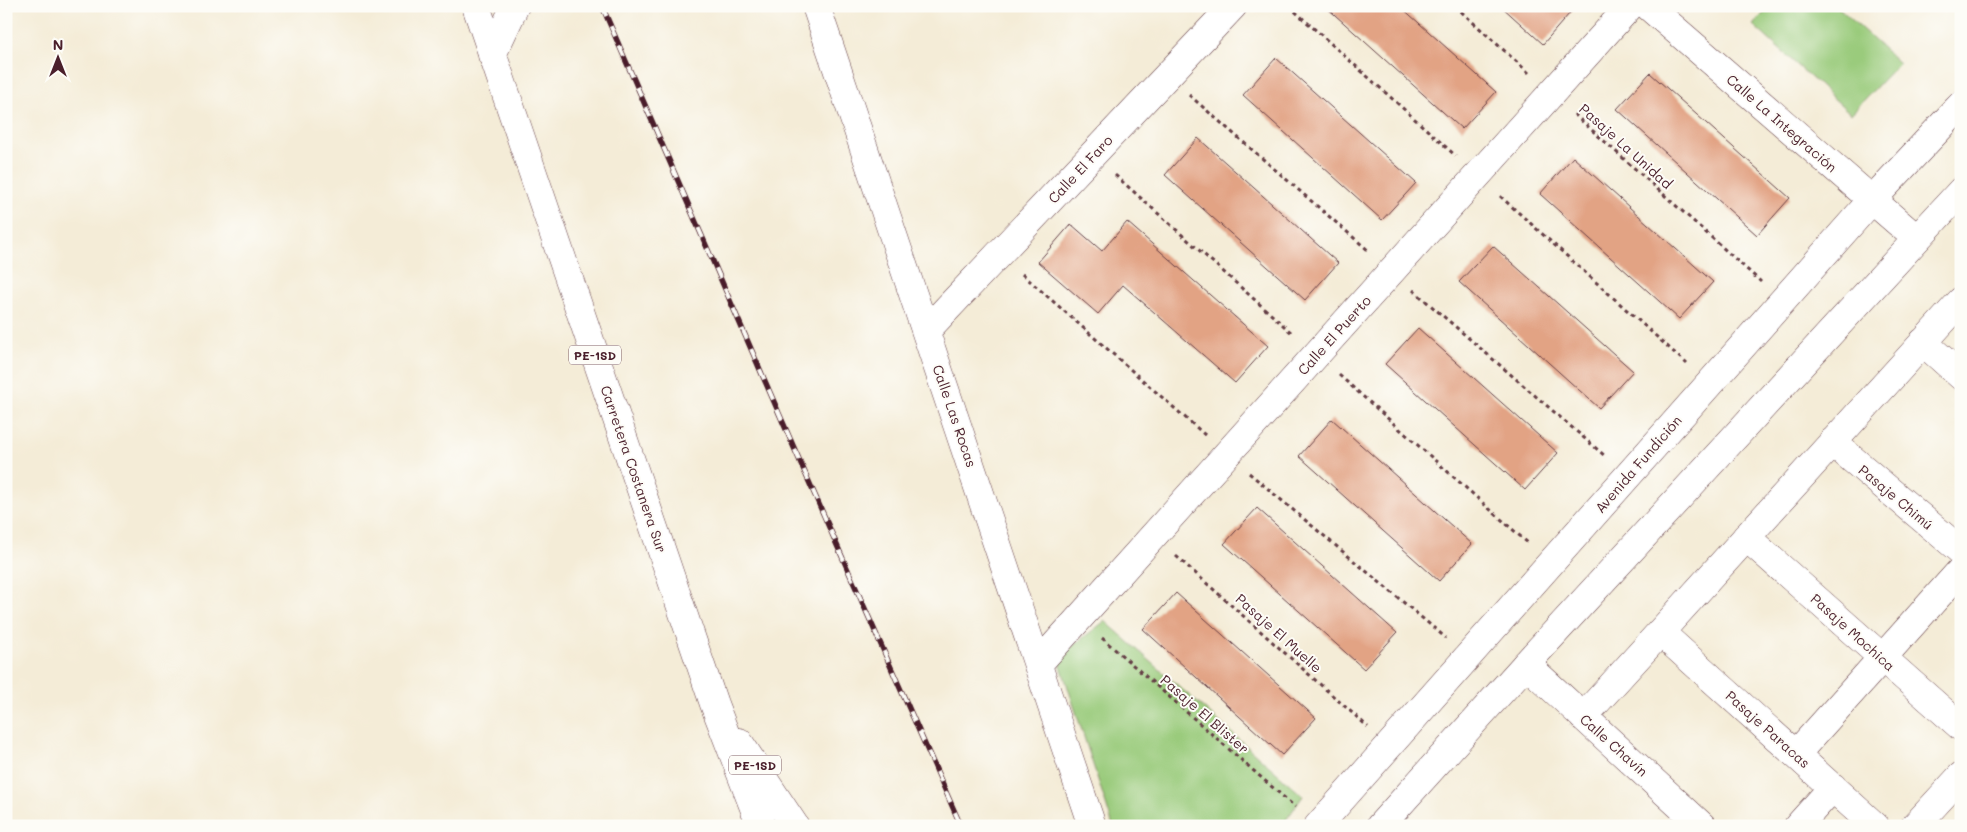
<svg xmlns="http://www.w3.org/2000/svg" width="1967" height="832" viewBox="0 0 1967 832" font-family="Mali,sans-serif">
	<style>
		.green { fill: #9acb7b; stroke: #727553 }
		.building { fill: #e2a384 }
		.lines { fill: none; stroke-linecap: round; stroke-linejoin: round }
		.street-casing { stroke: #643e45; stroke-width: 29 }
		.secondary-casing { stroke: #643e45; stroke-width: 29 }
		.highway-casing { stroke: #643e45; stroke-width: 29 }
		.path { stroke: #643e45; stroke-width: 3; stroke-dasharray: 4 4; stroke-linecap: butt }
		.street { stroke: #fff; stroke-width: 28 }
		.secondary { stroke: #fff; stroke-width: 28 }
		.highway { stroke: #fff; stroke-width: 28 }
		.rail-casing { stroke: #4a1f2b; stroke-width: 5.5 }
		.rail { stroke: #fdfcf7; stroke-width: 4; stroke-dasharray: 11; stroke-linecap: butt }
		.labels { text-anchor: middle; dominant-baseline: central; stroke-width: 4; stroke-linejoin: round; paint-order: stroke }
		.shield { fill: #fdfcf7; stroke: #806168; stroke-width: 1 }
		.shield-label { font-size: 12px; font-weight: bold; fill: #4a1f2b }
		.street-label { font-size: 14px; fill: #4a1f2b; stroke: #fdfcf7 }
	</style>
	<rect width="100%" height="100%" fill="#fdfcf7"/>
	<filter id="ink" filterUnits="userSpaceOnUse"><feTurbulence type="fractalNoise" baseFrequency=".02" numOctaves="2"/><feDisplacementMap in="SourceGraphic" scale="10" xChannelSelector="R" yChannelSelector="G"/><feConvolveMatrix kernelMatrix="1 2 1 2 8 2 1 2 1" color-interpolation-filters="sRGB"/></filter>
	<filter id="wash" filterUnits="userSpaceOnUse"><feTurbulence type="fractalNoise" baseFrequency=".0096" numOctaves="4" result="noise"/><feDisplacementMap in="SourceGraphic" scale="20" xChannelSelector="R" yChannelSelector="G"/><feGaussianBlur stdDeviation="1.12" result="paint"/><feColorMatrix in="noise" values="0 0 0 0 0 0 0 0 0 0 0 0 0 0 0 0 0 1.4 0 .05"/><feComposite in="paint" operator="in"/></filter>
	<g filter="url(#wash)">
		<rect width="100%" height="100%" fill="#f4ecd7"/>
		<path class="green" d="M1770,6H1837L1899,63L1851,114L1753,25Z
			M1105,621L1303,796L1286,820L1277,826H1113L1058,657Z"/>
		<g id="blocks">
			<path class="building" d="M1325,6H1400L1496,92L1462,129Z
				M1501,6H1576L1543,44Z
				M1276,58L1416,183L1382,220L1243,95Z
				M1650,73L1790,198L1757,235L1617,109Z
				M1198,138L1338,263L1305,300L1165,175Z
				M1573,157L1713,282L1679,319L1540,194Z
				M1127,222L1268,346L1235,383L1123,285L1098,314L1038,262L1071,224L1102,251Z
				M1493,246L1633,371L1599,408L1459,282Z
				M1418,328L1558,453L1525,490L1385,364Z
				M1332,419L1472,544L1439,581L1299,456Z
				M1257,508L1397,633L1364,669L1224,544Z
				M1176,593L1316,718L1282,755L1143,629Z"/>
		</g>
	</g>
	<g filter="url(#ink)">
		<use href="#blocks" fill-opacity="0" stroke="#643e45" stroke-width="1"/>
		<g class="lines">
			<defs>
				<path id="street" d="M816,6L1092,826
					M1648,6L1916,238
					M492,55L515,6
					M926,331L1233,6
					M1923,342L1961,376
					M1832,442L1961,551
					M1746,537L1961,727
					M1660,632L1875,826
					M1038,664L1630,6
					M1526,664L1702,826
					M1583,717L1961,301
					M1796,754L1961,570
					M1798,826L1833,787
					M1915,826L1961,776"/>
				<path id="secondary" d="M1318,826L1871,201L1961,105
					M1380,826L1526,664L1961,191"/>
				<path id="highway" d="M476,6L714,704L761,826
					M739,742L795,826"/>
			</defs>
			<use href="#street" class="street-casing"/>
			<use href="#secondary" class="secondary-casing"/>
			<use href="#highway" class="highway-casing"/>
			<path class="path" d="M1289,6L1456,156
				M1455,6L1529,73
				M1189,95L1369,251
				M1574,114L1761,282
				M1115,175L1293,334
				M1500,196L1687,364
				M1022,274L1205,435
				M1413,290L1605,456
				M1339,375L1529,544
				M1249,473L1446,638
				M1176,556L1368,727
				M1102,638L1295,807"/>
			<use href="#street" class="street"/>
			<use href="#secondary" class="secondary"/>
			<use href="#highway" class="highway"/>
			<defs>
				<path id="rail" d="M602,6L795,450L961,826"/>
			</defs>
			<use href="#rail" class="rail-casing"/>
			<use href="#rail" class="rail"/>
		</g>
	</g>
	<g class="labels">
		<g class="shield">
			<rect x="569" y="345.5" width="52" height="19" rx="4"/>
			<rect x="729" y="755.5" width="52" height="19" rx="4"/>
		</g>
		<g class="shield-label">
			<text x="595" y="355">PE-1SD</text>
			<text x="755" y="765">PE-1SD</text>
		</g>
		<g class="street-label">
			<text transform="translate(1782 123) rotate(41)">Calle La Integración</text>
			<text transform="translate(1626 146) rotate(42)">Pasaje La Unidad</text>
			<text transform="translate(1080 169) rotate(-47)">Calle El Faro</text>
			<text transform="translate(1334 335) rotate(-48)">Calle El Puerto</text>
			<text transform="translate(955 416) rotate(71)">Calle Las Rocas</text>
			<text transform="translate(1638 464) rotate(-49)">Avenida Fundición</text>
			<text transform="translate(634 469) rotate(71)">Carretera Costanera Sur</text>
			<text transform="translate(1896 497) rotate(40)">Pasaje Chimú</text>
			<text transform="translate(1853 632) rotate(42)">Pasaje Mochica</text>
			<text transform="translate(1279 633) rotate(42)">Pasaje El Muelle</text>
			<text transform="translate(1205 714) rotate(41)">Pasaje El Blister</text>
			<text transform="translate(1768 729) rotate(42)">Pasaje Paracas</text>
			<text transform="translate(1614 745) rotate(42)">Calle Chavín</text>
		</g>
	</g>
	<rect width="1967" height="832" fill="none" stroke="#fdfcf7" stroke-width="25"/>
	<g transform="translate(58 58)" stroke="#fdfcf7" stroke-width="4" paint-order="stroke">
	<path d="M0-4L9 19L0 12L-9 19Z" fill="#4a1f2b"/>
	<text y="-8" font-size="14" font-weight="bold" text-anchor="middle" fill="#4a1f2b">N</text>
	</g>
</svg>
